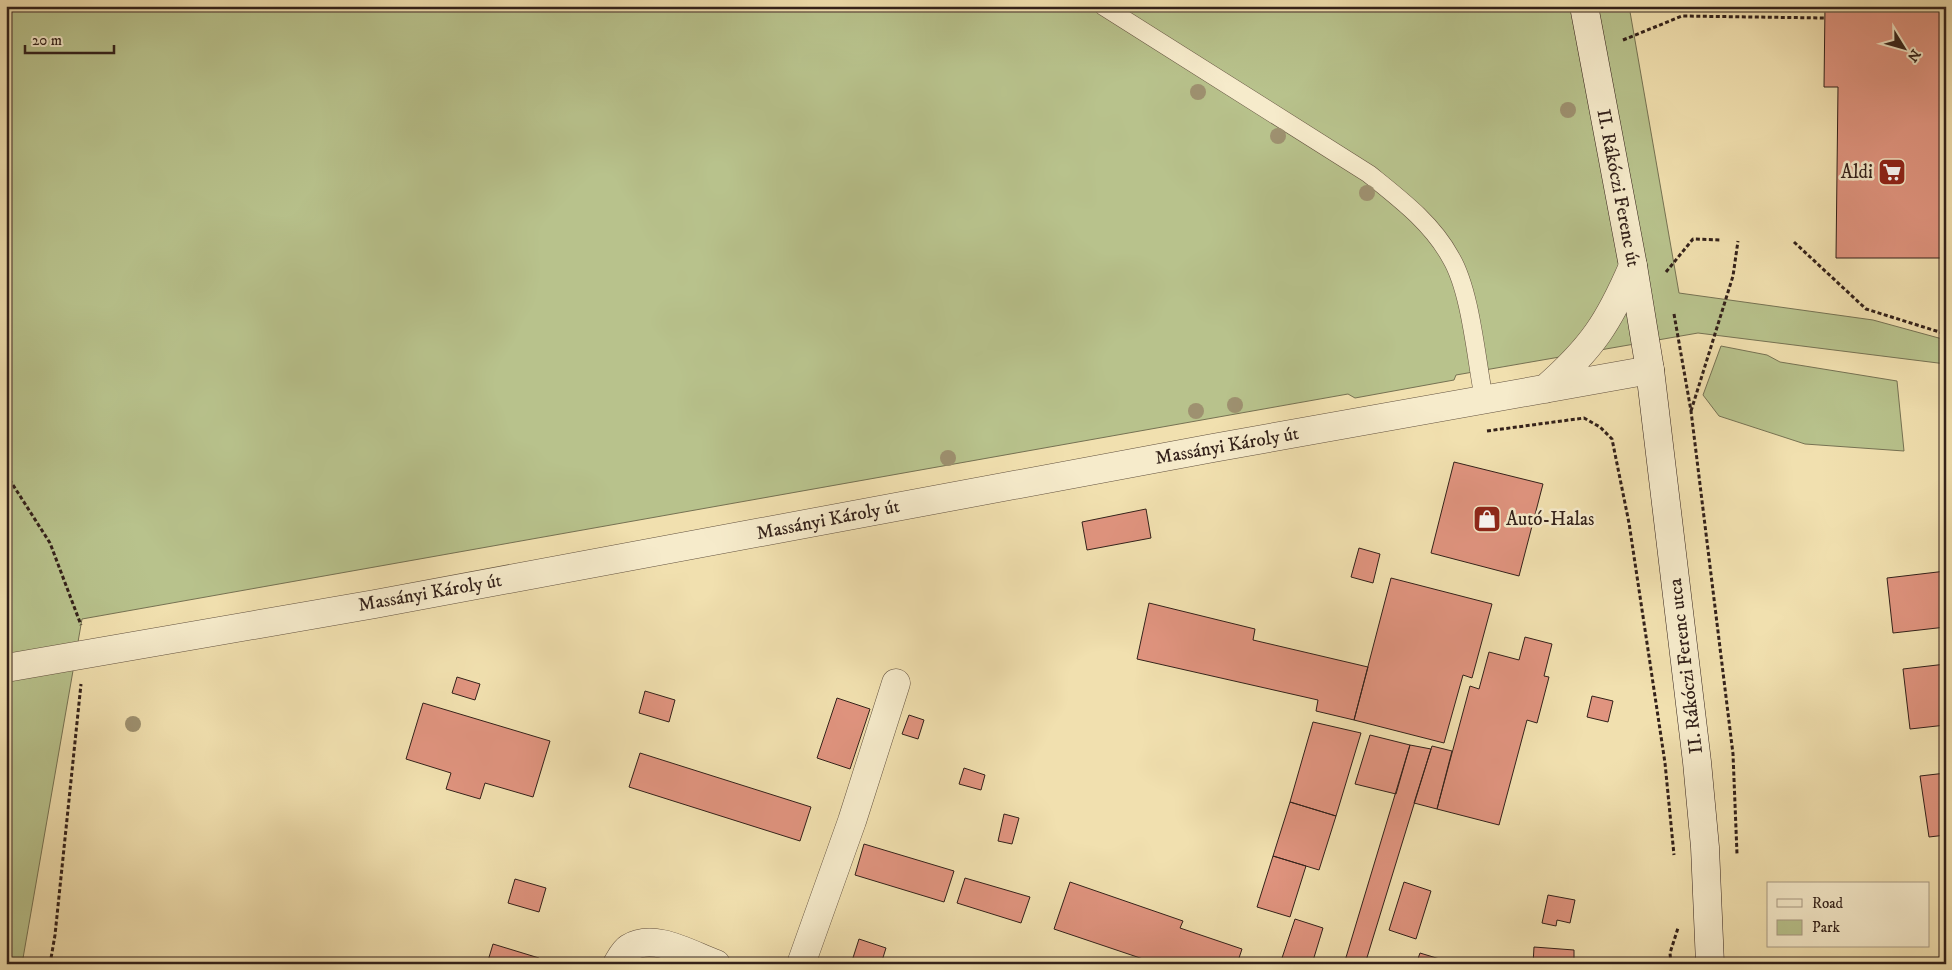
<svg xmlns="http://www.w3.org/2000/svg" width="1952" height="970" viewBox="0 0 1952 970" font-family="'IM FELL DW Pica',serif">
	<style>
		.green { fill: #b8c28c; stroke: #767253 }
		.building { fill: #e0947f; stroke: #33211a }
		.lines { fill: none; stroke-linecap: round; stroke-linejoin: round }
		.service-casing { stroke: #62513f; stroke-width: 19 }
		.minor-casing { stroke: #62513f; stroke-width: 29 }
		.tertiary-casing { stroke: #62513f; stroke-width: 29 }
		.secondary-casing { stroke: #33211a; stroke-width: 29 }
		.path { stroke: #33211a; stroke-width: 3; stroke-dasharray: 4 2.5; stroke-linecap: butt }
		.service { stroke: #f6ebcb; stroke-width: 18 }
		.minor { stroke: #f6ebcb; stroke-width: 28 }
		.tertiary { stroke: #f6ebcb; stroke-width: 28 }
		.secondary { stroke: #f6ebcb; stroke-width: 28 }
		.tree { fill: #9e9170 }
		.labels { text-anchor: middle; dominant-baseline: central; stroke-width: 5; stroke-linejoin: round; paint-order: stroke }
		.poi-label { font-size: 19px; fill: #33211a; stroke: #f6ebcb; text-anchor: end }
		.street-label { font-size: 19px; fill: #33211a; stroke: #f6ebcb }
	</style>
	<rect width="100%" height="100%" fill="#f1e0af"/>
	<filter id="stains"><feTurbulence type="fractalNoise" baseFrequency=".004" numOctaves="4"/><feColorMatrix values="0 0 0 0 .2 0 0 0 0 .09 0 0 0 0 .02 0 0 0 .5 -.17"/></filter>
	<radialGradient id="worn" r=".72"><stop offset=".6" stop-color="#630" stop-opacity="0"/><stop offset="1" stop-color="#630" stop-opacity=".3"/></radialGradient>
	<path class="green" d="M6,6H1629L1679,293L1873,320L1946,340V364L1698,333L1456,375L1454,380L1355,398L1348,394L82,619L22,964H6Z
		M1721,346L1767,355L1780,362L1897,381L1904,451L1805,444L1719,416L1703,395Z"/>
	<path class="building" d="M1825,6H1946V258H1836L1838,87H1824Z
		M1454,462L1543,484L1519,576L1431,553Z
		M1146,509L1151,538L1087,550L1082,522Z
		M1359,548L1380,554L1373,583L1351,577Z
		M1946,571V627L1893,633L1887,578Z
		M1391,578L1492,604L1472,678L1463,675L1444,743L1354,720Z
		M1149,603L1255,629L1253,640L1368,667L1354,720L1316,711L1318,700L1137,659Z
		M1525,637L1552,644L1544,676L1549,677L1537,723L1527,720L1499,825L1437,809L1470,686L1479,689L1489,652L1519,660Z
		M1946,664V725L1910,729L1903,669Z
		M457,677L480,684L475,700L452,693Z
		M645,691L675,700L669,722L639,713Z
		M1592,696L1613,701L1608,722L1587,717Z
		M837,698L870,709L850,769L817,758Z
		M423,703L550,741L533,797L485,783L480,799L446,789L451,773L406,759Z
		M909,715L924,720L918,739L902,734Z
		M1313,722L1361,733L1336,816L1290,802Z
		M1370,735L1410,745L1396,794L1355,784Z
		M1410,745L1431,749L1365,964H1344Z
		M1432,746L1452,751L1437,809L1414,803Z
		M640,753L811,807L800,841L629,787Z
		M964,768L985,775L981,790L959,784Z
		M1946,773V835L1929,837L1920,776Z
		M1290,802L1336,816L1319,870L1273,856Z
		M1004,814L1019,818L1012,844L998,841Z
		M864,844L954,871L944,902L855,875Z
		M1273,856L1306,866L1290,917L1257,907Z
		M965,878L1030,897L1021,923L957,903Z
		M515,879L546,888L539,912L508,903Z
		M1070,882L1183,921L1180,928L1242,949L1237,964H1158L1054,929Z
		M1404,882L1431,891L1416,939L1389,930Z
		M1548,895L1575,900L1570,923L1557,920L1556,926L1542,923Z
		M1295,919L1323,928L1312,964H1280Z
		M859,939L886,948L881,964H851Z
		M493,944L539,958L537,964H487Z
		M1534,947L1574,950V964H1533Z
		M1420,953L1456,964H1416Z"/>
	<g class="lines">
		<defs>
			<path id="service" d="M1103,6L1369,174C1400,199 1432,223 1451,258C1471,292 1476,359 1484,399"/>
			<path id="minor" d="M617,964C620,959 624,951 629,948C654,932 691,955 716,964
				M801,964L852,821L896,683"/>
			<path id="tertiary" d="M1545,389C1592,348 1609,322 1633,266
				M6,668L375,604L1213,448L1650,370"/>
			<path id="secondary" d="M1584,6L1633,266L1650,370L1697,762L1705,847L1710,964"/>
		</defs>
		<use href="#service" class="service-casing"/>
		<use href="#minor" class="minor-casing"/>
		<use href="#tertiary" class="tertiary-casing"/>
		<use href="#secondary" class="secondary-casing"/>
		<path class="path" d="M1623,40L1682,16L1825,18
			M1794,242L1866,309L1946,334
			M1666,272L1693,239L1721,240
			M1674,314L1691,411L1733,754L1737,854
			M1691,411L1733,276L1738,241
			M1487,431L1584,418L1600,427L1612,439L1629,523L1665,763L1674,855
			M6,474L50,543L81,625
			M50,964L55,935L81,684
			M1671,964L1670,953L1678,928"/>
		<use href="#service" class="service"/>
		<use href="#minor" class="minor"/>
		<use href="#tertiary" class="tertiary"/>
		<use href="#secondary" class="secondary"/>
	</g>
	<g class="tree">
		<circle cx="1198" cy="92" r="8"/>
		<circle cx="1568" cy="110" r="8"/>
		<circle cx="1278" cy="136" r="8"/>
		<circle cx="1367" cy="193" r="8"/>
		<circle cx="1235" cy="405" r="8"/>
		<circle cx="1196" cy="411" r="8"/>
		<circle cx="948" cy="458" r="8"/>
		<circle cx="133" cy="724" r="8"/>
	</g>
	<defs>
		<symbol id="supermarket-square" viewBox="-11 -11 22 22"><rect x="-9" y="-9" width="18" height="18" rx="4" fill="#8f2418" stroke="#f6ebcb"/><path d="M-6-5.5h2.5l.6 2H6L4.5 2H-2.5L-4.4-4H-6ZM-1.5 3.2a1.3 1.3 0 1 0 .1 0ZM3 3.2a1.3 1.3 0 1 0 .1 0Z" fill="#fff"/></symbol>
		<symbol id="shop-square" viewBox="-11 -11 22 22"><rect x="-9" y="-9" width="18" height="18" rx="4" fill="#8f2418" stroke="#f6ebcb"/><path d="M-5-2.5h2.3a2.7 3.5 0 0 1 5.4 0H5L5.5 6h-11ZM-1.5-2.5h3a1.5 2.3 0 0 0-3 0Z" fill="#fff"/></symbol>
	</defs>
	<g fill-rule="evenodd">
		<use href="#supermarket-square" x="1876" y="156" width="32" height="32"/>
		<use href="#shop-square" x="1471" y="503" width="32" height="32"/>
	</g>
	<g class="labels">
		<g class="poi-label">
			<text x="1873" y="172">Aldi</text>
			<text x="1506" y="519" text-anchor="start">Autó-Halas</text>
		</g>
		<g class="street-label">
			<text transform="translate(1618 188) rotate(79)">II. Rákóczi Ferenc út</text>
			<text transform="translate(1227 446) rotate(-10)">Massányi Károly út</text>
			<text transform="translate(828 520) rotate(-11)">Massányi Károly út</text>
			<text transform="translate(430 593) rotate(-10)">Massányi Károly út</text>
			<text transform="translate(1686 666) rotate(-97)">II. Rákóczi Ferenc utca</text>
		</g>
	</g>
	<rect width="1952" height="970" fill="none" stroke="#f1e0af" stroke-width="25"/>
	<rect x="8" y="8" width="1937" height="955" fill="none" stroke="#33211a" stroke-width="2.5"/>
	<rect x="12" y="12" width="1927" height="945" fill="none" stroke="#33211a"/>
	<rect x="1767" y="882" width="162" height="65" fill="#f6ebcb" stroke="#a89a84"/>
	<rect x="1777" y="899" width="25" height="8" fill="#f6ebcb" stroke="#a89a84"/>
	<text x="1812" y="908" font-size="15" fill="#33211a">Road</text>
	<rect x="1777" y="920" width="25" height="15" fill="#b8c28c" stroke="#a89a84"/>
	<text x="1812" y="932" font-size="15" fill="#33211a">Park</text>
	<g transform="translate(1904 48) rotate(127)" stroke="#f6ebcb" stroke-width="4" paint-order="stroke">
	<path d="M0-4L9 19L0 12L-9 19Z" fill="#33211a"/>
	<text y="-8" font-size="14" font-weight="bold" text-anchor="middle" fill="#33211a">N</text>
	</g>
	<path d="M25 45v8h89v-8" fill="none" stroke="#33211a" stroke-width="2.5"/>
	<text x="32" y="45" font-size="15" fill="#33211a" stroke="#f6ebcb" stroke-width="4" paint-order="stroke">20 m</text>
	<rect width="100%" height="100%" filter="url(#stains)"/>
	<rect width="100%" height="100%" fill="url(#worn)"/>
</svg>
